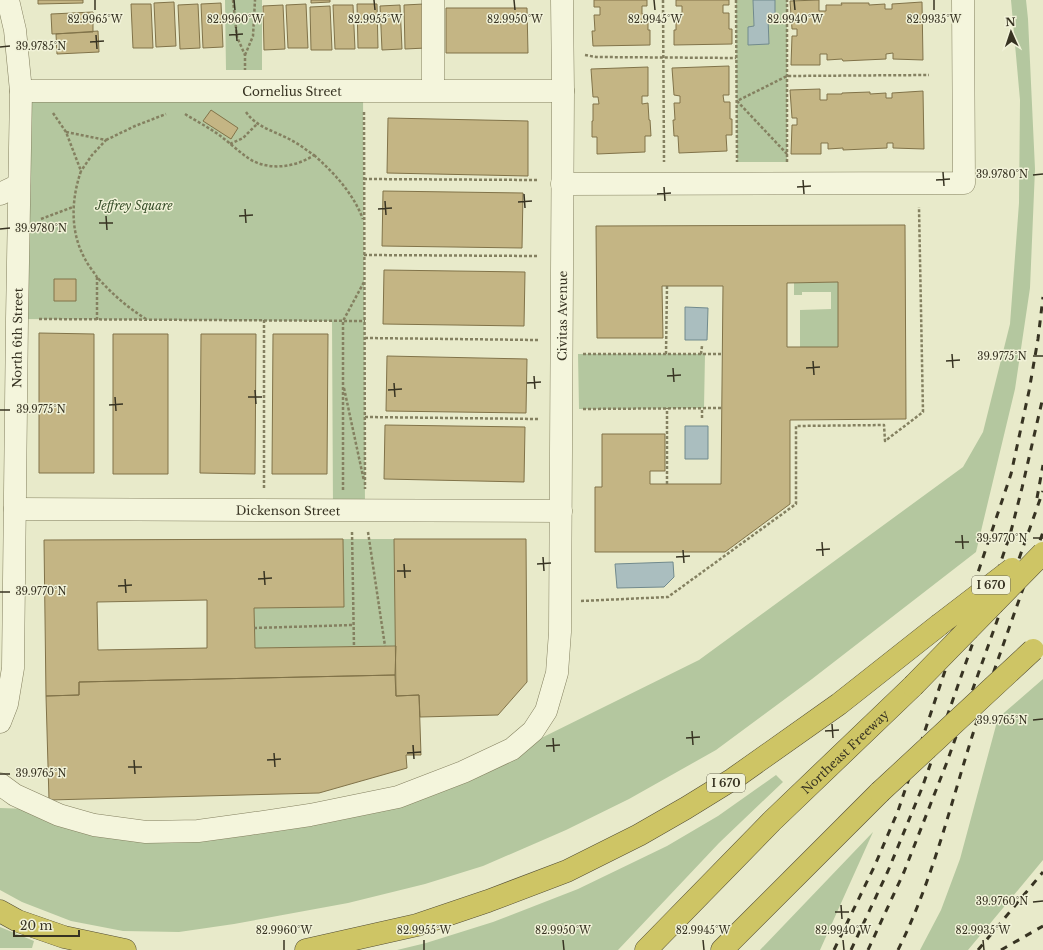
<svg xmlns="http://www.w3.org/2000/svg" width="1043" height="950" viewBox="0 0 1043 950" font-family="'Libre Baskerville',serif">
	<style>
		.green { fill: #b4c79f }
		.water { fill: #aabebf; stroke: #718a8d }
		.building { fill: #c4b584; stroke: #817349; fill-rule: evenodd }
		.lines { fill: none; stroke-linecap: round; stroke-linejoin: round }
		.minor-casing { stroke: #848060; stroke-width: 23 }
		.highway-casing { stroke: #534d34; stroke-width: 23 }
		.path { stroke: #848060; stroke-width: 2.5; stroke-dasharray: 3 2; stroke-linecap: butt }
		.minor { stroke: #f4f5dc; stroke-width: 22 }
		.highway { stroke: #cec565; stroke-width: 22 }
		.rail { stroke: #373322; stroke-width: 3; stroke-dasharray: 7 7; stroke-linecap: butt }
		.highway-bridge-casing { stroke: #534d34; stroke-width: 23; stroke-linecap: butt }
		.highway-bridge { stroke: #cec565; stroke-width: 22 }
		.ticks { fill: none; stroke: #373322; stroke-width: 1.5 }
		.labels { text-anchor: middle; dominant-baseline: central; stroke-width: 3; stroke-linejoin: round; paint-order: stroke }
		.shield { fill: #f1f2d8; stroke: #6f6c59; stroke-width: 1 }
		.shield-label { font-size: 11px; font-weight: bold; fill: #373322 }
		.street-label { font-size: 12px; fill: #373322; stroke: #f1f2d8 }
		.park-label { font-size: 12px; font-style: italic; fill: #3a512b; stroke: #f1f2d8 }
		.ticks-label { font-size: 10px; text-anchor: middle; fill: #373322; stroke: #f1f2d8; stroke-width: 3; stroke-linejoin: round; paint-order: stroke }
	</style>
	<rect width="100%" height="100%" fill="#e8eaca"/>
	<path class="green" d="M225,0H262V70H226Z
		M736,0H753L754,26L748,44L768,17H775V0H787V162H737Z
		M1011,0H1026L1028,19L1035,169L1030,288L1015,389L976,552L812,679L716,750L629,799L566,830L483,866L425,884L348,903L234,924L179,932L123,931L71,921L22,902L0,890V808L30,809L67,823L299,820L519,749L699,660L963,467L983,432L1010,324L1019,203L1020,100Z
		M363,90L365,510H333L332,321L17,319L21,91Z
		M838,282V347H800V310L831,309V292H802V295H794V283Z
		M578,354H705L704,408L579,409Z
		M343,539H394L396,646L255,648L254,608L344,607Z
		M1043,679V860L968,950H920L941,910L960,859L998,718Z
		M776,775L783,782L719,843L618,950H397L426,943L493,922L578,889L667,846L718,816Z
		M873,832L820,950H760Z
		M0,927L34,941L32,948H0Z"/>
	<path class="water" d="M753,0H775V17L768,18L769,44L748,45V27L754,26Z
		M685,307L708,308L707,340H685Z
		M685,426H708V459H685Z
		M673,562L674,577L664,587L617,588L615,564Z"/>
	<path class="building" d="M38,0H83V3L38,4Z
		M311,0H330V2L311,3Z
		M594,0H647V6H642V14H648V30H650V45L593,46L592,31H595L594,15H600V7H594Z
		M676,0H729V5H723V13H729V29H732V44L674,45V30H676V14L682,13V6H676Z
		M819,0V11H826V5H842L841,3H869V5L885,4V9H892V4L922,2L923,60L893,59V53L886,54V59L843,61L842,59L827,60V54H820V65H791L792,36H797V29H792L790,1Z
		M174,2L176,46L156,47L154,3Z
		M221,3L223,47L203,48L201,4Z
		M131,4H151L153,48H133Z
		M198,4L200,48L180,49L178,5Z
		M306,4L308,48H288L286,5Z
		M357,4H377L378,48H358Z
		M424,4L426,48L405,49L404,5Z
		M283,5L285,49L264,50L263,6Z
		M333,5H353L355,49H335Z
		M400,5L402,49L382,50L380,6Z
		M330,6L332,50H311L310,7Z
		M446,8H527L528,53H446Z
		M93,12V32L52,34L51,14Z
		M98,31L99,52L57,54L56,34Z
		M729,66V95H723L724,102H730V119H732V135H726L727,151L679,153L678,136H674L673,120H675L674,103H680V96L674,95L672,68Z
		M648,67V96H642V104L648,103L649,120H650L651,136H645V152L597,154V137H592V121H593V104H599L598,97H593L591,69Z
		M820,89V100H827V94H842V93L870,92V94L886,93V98H892V93L923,91L924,149L893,148V143H887V148L843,150V148L828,149V143H821V154H791L792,125H797V118H792L790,90Z
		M211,110L238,128L231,139L203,121Z
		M388,118L528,121V176L387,173Z
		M383,191L523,193L522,248L382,246Z
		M905,225L906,419L790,420V504L725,552H595V487H602V434H665V471H650V484H721L723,286H662L663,338H597L596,226ZM838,282V347H787V283Z
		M384,270L525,272L524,326L383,324Z
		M54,279H76V301H54Z
		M39,333L94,334V473H39Z
		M113,334H168V474H113Z
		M201,334H256L255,474L200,473Z
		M273,334H328L327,474H272Z
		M387,356L527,359L526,413L386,411Z
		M385,425L525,427L524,482L384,479Z
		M343,539L344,607L254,608L255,648L396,646L395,675L79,682V695L46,696L44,540ZM207,600V648L98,650L97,602Z
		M394,539H526L527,682L498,715L420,717L419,695L396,696Z
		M395,675L396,696L419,695L421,755H406L407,768L319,793L49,800L46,696L79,695V682Z"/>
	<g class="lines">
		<defs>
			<g id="minor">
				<path d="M433,0V90"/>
				<path id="s1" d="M21,91H563"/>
				<path d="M562,184L964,183L963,0"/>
				<path d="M0,194L19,185"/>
				<path id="s2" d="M15,509L561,511"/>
				<path id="s3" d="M0,722L7,704L13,668L17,319L21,91L15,30L8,0"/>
				<path id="s4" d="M0,784L15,795L59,815L94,825L146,832L198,831L249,824L310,815L398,797L463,772L512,749L533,731L546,711L557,673L560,632L563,91L562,0"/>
			</g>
			<g id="highway">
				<path d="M0,911L18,921L64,937L125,950"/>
				<path d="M306,950L417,925L488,901L567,871L639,835L686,808L733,779L839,704L939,625"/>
				<path id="s5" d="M646,950L772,821L913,686"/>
				<path d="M722,950L880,792"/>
			</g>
		</defs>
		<use href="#minor" class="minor-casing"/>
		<use href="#highway" class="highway-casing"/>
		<path class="path" d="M233,0L237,37L245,55V70
			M663,0L664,162
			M736,0L737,162
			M245,55L253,36L255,0
			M585,55L596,57L736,58
			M364,112L365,489
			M53,113L66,132L81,171C71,200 70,232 85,259C88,265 93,271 97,277
			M185,114C196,121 208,127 219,135C229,142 238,151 248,158C267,171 295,168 314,155C306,150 299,144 291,140C275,131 257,128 246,112
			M66,132L106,140L92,155L81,171
			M106,140L135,126L166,114
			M230,144L243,138L257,124
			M787,154L737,101L787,76L929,75
			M314,155C336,175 352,192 363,219
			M787,162V0
			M364,179L538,180
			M41,219L73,207
			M364,255L538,256
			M39,319L365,321
			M97,320V277C112,294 127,307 146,319
			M264,320V488
			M365,338L538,340
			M583,354H722
			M666,354L667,286
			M701,354L702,346
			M344,388L364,481
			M583,409L721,408
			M365,417L538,419
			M702,418V408
			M667,484V408
			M343,490V321L364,282
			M352,532L354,647
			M368,532L385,646
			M581,601L668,597L796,504V426L884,425L885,441L923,412L919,207
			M254,628L353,625"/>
		<use href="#minor" class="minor"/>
		<use href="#highway" class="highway"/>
		<path class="rail" d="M1037,498L1043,465
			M834,950L875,865L898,811L1011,474L1029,391L1038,339L1043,297
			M851,950L888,871L922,788L977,631L1010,535L1022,488L1043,397
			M868,950L904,872L947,762L1043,491
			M898,950C934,878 952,798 977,721C998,658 1021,595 1043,532
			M978,950L1043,872
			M1001,950L1043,926"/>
		<defs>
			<path id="highway-bridge" d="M939,625L1012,569
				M913,686L1043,553
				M880,792L1033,650"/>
		</defs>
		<use href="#highway-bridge" class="highway-bridge-casing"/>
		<use href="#highway-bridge" class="highway-bridge"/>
	</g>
	<path class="ticks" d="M95,0V10M234,0L235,10M374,0L375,10M514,0L515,10M654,0L655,10M794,0L795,10M934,0V10M236,27L237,41M96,35L97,49M229,35L243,34M90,42L104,41M0,47L10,46M943,172L944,186M1033,175L1043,174M803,180L804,194M936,180L950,179M664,187L665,201M797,187L811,186M524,194L525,208M657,194L671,193M385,201L386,215M518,202L532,201M245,209L246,223M378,209L392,208M106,216L107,230M239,216L253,215M99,223H113M0,229L10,228M952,354L953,368M1033,356H1043M813,361L814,375M946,361L960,360M673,368L674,382M806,368L820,367M534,376L535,389M667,376L681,375M394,383L395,397M527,383L541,382M255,390L256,404M388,390L402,389M115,397L116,411M248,397H262M109,405L123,404M0,410H10M962,535L963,549M1033,538H1043M822,542L823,556M955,542H969M683,550L684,563M816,550L830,549M543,557L544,571M676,557L690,556M404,564L405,578M537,564L551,563M264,571L265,585M397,571H411M125,579L126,593M258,579L272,578M118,586L132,585M0,592H10M1033,720L1043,719M832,724L833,738M692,731L693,745M825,731L839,730M553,738L554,752M686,738L700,737M413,745L414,759M546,746L560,745M274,753L275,767M407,753L421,752M134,760L135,774M267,760L281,759M128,767H142M0,774H10M1033,902L1043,901M841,905L842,919M835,912H849M284,940V950M424,940V950M563,940L564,950M703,940L704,950M843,940L844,950M983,940L984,950"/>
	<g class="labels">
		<g class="shield">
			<rect x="972" y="576" width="38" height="18" rx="3"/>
			<rect x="707" y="774" width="38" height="18" rx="3"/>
		</g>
		<g class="shield-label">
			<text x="991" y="585">I 670</text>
			<text x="726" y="783">I 670</text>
		</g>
		<g class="street-label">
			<text stroke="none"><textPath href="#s1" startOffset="271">Cornelius Street</textPath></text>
			<text stroke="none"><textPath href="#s4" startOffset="983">Civitas Avenue</textPath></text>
			<text stroke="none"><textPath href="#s3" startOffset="386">North 6th Street</textPath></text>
			<text stroke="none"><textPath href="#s2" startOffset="273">Dickenson Street</textPath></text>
			<text stroke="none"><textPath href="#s5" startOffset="281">Northeast Freeway</textPath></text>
		</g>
		<g class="park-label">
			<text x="134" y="205">Jeffrey Square</text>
		</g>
	</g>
	<g class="ticks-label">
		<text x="95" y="23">82.9965°W</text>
		<text x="235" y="23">82.9960°W</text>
		<text x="375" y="23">82.9955°W</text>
		<text x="515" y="23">82.9950°W</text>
		<text x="655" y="23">82.9945°W</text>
		<text x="795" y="23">82.9940°W</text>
		<text x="934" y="23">82.9935°W</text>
		<text x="41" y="50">39.9785°N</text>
		<text x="1002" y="178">39.9780°N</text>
		<text x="41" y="232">39.9780°N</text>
		<text x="1002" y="360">39.9775°N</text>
		<text x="41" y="413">39.9775°N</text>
		<text x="1002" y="542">39.9770°N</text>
		<text x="41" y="595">39.9770°N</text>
		<text x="1002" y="724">39.9765°N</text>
		<text x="41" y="777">39.9765°N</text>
		<text x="1002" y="905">39.9760°N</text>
		<text x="284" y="934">82.9960°W</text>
		<text x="424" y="934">82.9955°W</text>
		<text x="563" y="934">82.9950°W</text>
		<text x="703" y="934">82.9945°W</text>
		<text x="843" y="934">82.9940°W</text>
		<text x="983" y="934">82.9935°W</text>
	</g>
	<g transform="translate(1011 32) rotate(357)" stroke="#f1f2d8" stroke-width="3" paint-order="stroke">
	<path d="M0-3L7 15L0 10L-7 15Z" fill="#373322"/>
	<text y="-6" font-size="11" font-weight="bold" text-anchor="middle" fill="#373322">N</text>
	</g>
	<path d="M14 930v6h65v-6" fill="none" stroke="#373322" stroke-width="2"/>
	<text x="20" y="930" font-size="12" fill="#373322" stroke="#f1f2d8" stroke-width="3" paint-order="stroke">20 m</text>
</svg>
